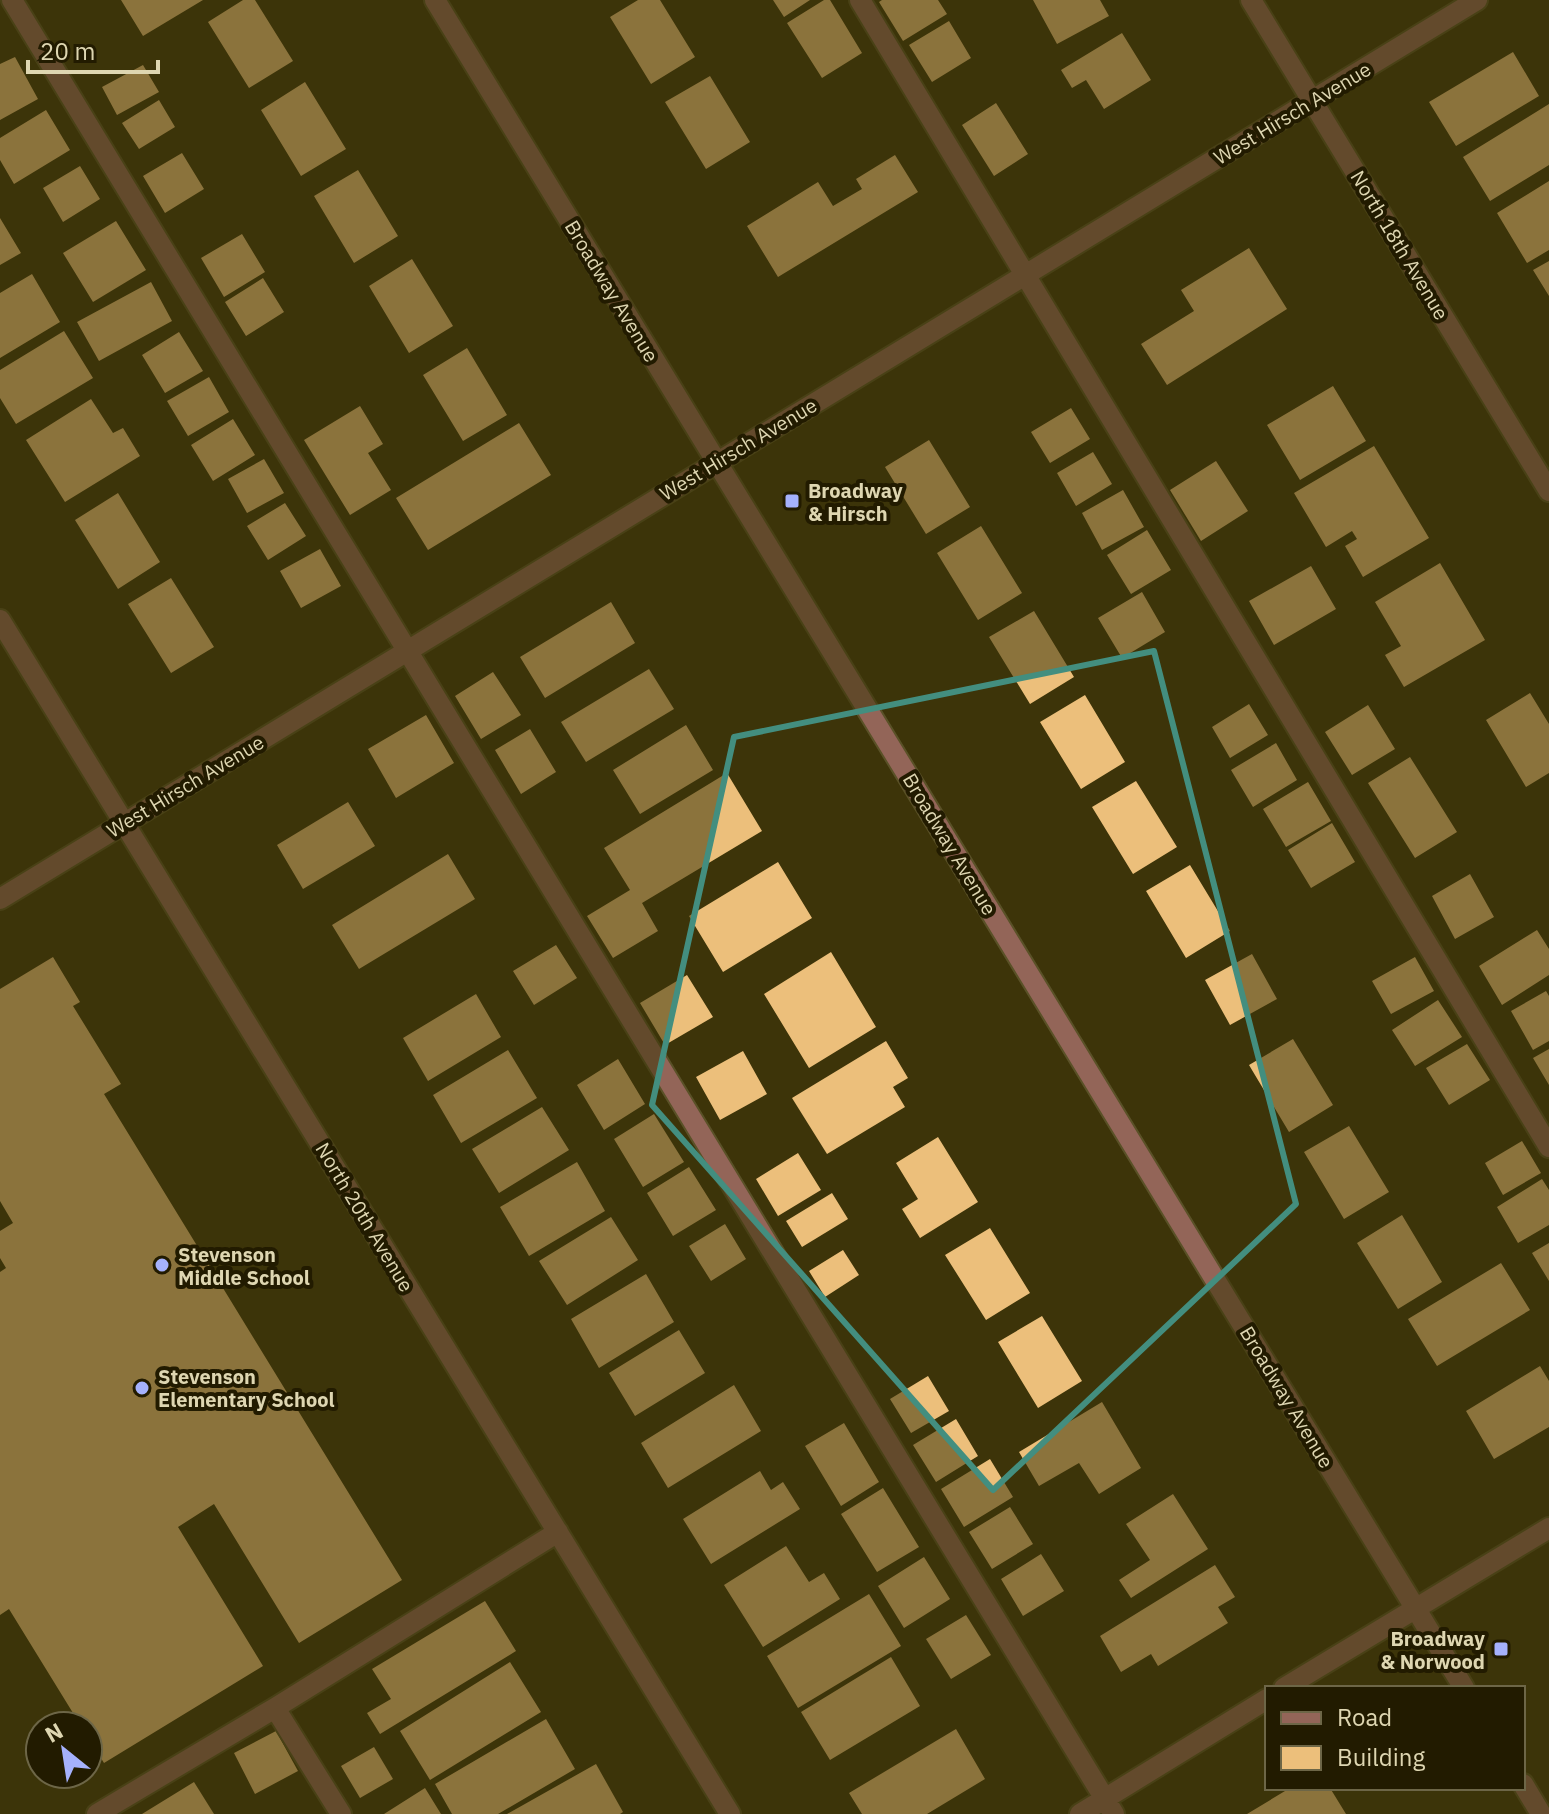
<svg xmlns="http://www.w3.org/2000/svg" width="1549" height="1814" viewBox="0 0 1549 1814" font-family="'IBM Plex Sans',sans-serif">
	<style>
		.building { fill: #ecbf7b }
		.lines { fill: none; stroke-linecap: round; stroke-linejoin: round }
		.minor-casing { stroke: #5a5127; stroke-width: 24 }
		.minor { stroke: #936558; stroke-width: 20 }
		.marked { fill: none; stroke: #438e7f; stroke-width: 6; stroke-linejoin: round }
		.poi-dot { fill: #a5b1fc; stroke: #221b00; stroke-width: 3 }
		.labels { text-anchor: middle; dominant-baseline: central; stroke-width: 8; stroke-linejoin: round; paint-order: stroke }
		.street-label { font-size: 20px; fill: #ded6b1; stroke: #221b00 }
		.poi-label { font-size: 20px; font-weight: bold; fill: #ded6b1; stroke: #221b00; text-anchor: start }
	</style>
	<rect width="100%" height="100%" fill="#3d3409"/>
	<path class="building" d="M121,0H203L143,36Z
		M243,0H255L293,61L249,88L208,22Z
		M638,0H660L695,57L651,84L610,17Z
		M773,0H810L784,17Z
		M824,0H830L862,53L822,78L787,23Z
		M882,0H938L947,14L903,41L879,2Z
		M1033,0H1100L1109,16L1057,44Z
		M949,21L971,58L932,82L909,45Z
		M1122,33L1151,80L1104,109L1086,80L1072,88L1061,70Z
		M1513,52L1539,96L1456,146L1429,102Z
		M15,57L38,99L0,120V64Z
		M143,65L159,92L117,115L102,87Z
		M710,76L750,142L706,169L665,102Z
		M305,82L346,149L301,176L261,110Z
		M159,100L175,127L139,149L122,123Z
		M996,103L1028,154L994,176L962,125Z
		M1549,104V165L1490,201L1463,157Z
		M46,110L70,150L14,184L0,160V138Z
		M182,153L204,189L165,213L143,176Z
		M895,155L918,192L778,277L747,226L818,182L833,206L862,189L856,179Z
		M80,166L100,199L63,222L43,188Z
		M358,170L398,236L354,263L314,196Z
		M1549,181V250L1527,263L1497,213Z
		M0,218L21,253L0,265Z
		M116,221L146,270L93,302L63,253Z
		M242,234L265,272L224,297L201,258Z
		M1249,248L1287,309L1167,385L1141,344L1194,311L1181,290Z
		M412,259L453,326L409,353L369,286Z
		M1549,261V296L1533,270Z
		M32,274L60,322L0,358V293Z
		M263,278L284,312L246,336L225,302Z
		M151,282L172,321L99,361L77,322Z
		M64,331L93,378L16,424L0,398V370Z
		M179,332L203,371L165,393L142,355Z
		M467,348L507,415L463,441L423,375Z
		M209,377L229,412L188,436L167,401Z
		M1333,386L1366,441L1300,480L1267,425Z
		M91,399L113,433L123,428L140,456L65,502L26,440Z
		M360,406L383,444L368,453L391,490L350,515L304,440Z
		M1071,408L1090,439L1050,463L1031,432Z
		M233,419L255,455L213,481L191,445Z
		M519,423L551,475L428,550L396,498Z
		M929,440L970,507L926,534L885,467Z
		M1374,446L1429,538L1363,577L1345,546L1357,539L1352,531L1326,547L1294,493Z
		M1093,452L1112,484L1076,506L1057,473Z
		M264,459L284,493L247,513L228,479Z
		M1216,461L1248,511L1201,541L1170,490Z
		M1123,490L1144,527L1102,550L1082,513Z
		M118,493L160,562L118,589L75,520Z
		M285,503L306,536L268,560L247,526Z
		M981,526L1022,593L978,620L937,553Z
		M1147,530L1171,570L1131,594L1107,555Z
		M320,549L341,586L301,608L280,571Z
		M1440,563L1485,640L1404,687L1385,655L1401,646L1375,602Z
		M1311,566L1336,609L1274,645L1249,601Z
		M171,578L214,647L171,673L128,604Z
		M1142,592L1165,632L1122,658L1098,618Z
		M611,602L635,643L545,698L520,657Z
		M1034,611L1074,677L1030,704L989,637Z
		M649,669L674,709L586,762L561,722Z
		M493,672L521,715L481,739L455,696Z
		M1530,693L1549,724V773L1526,787L1486,720Z
		M1085,695L1125,762L1081,789L1040,722Z
		M1249,704L1268,735L1230,758L1212,727Z
		M1368,705L1395,749L1352,775L1325,732Z
		M426,715L454,763L396,798L368,749Z
		M686,725L713,770L640,814L613,770Z
		M530,729L556,772L521,794L495,750Z
		M1276,743L1297,780L1253,807L1231,770Z
		M1410,757L1457,832L1415,858L1368,783Z
		M727,773L762,831L642,903L658,931L613,958L587,916L630,890L604,848Z
		M1136,781L1177,847L1133,874L1092,807Z
		M1308,782L1331,821L1286,847L1263,809Z
		M348,802L375,846L303,889L277,845Z
		M1332,823L1355,862L1311,888L1288,850Z
		M448,854L475,899L359,969L332,925Z
		M778,862L812,918L723,972L689,916Z
		M1190,865L1230,931L1186,958L1146,891Z
		M1470,874L1494,917L1455,939L1432,896Z
		M1537,930L1549,949V975L1502,1005L1479,966Z
		M556,945L577,978L534,1005L513,971Z
		M831,952L876,1027L809,1068L764,994Z
		M1252,954L1277,999L1230,1025L1205,980Z
		M53,957L80,1002L73,1006L121,1084L104,1094L402,1580L299,1643L214,1504L178,1527L263,1666L104,1763L88,1737V1726H81L9,1609L0,1615V1272L6,1268L0,1258V1231L13,1223L0,1201V989Z
		M1415,957L1434,991L1391,1014L1372,981Z
		M687,975L713,1017L665,1045L640,1003Z
		M1546,991L1549,996V1041L1533,1050L1511,1011Z
		M476,994L501,1037L428,1081L403,1038Z
		M1438,1000L1462,1037L1415,1066L1392,1030Z
		M1293,1039L1333,1105L1289,1132L1249,1065Z
		M886,1041L908,1078L893,1087L905,1107L827,1154L792,1098Z
		M1467,1044L1490,1080L1449,1105L1426,1068Z
		M1549,1049V1085L1533,1058Z
		M508,1050L537,1098L461,1143L433,1095Z
		M743,1051L767,1094L720,1120L696,1077Z
		M618,1059L645,1104L604,1130L577,1085Z
		M542,1107L569,1150L499,1193L472,1149Z
		M654,1114L684,1162L643,1187L614,1139Z
		M1349,1126L1389,1192L1344,1219L1304,1152Z
		M938,1137L978,1202L920,1238L902,1209L918,1199L896,1163Z
		M1522,1141L1541,1173L1503,1195L1485,1163Z
		M798,1153L821,1190L778,1216L756,1179Z
		M577,1162L605,1211L529,1256L500,1207Z
		M689,1167L716,1210L673,1236L647,1193Z
		M1542,1179L1549,1190V1225L1518,1243L1497,1207Z
		M832,1193L848,1219L802,1247L786,1221Z
		M1402,1215L1442,1282L1398,1309L1357,1243Z
		M611,1217L638,1260L567,1305L539,1261Z
		M725,1224L746,1259L711,1281L689,1246Z
		M990,1228L1030,1293L986,1320L945,1255Z
		M1549,1243V1281L1532,1253Z
		M843,1250L859,1275L825,1297L809,1271Z
		M1501,1263L1530,1310L1437,1366L1408,1319Z
		M646,1274L674,1322L599,1368L571,1319Z
		M1042,1316L1082,1381L1038,1408L998,1342Z
		M679,1330L705,1373L635,1416L609,1373Z
		M1540,1366L1549,1381V1427L1494,1459L1466,1411Z
		M928,1376L949,1411L911,1433L890,1399Z
		M734,1385L761,1431L668,1488L641,1443Z
		M1102,1402L1141,1468L1099,1494L1079,1463L1039,1486L1019,1452Z
		M956,1419L978,1456L936,1482L913,1445Z
		M844,1423L879,1482L841,1506L805,1446Z
		M990,1459L1013,1497L964,1527L941,1489Z
		M760,1471L771,1490L783,1482L800,1509L711,1564L683,1519Z
		M883,1488L919,1547L877,1572L841,1514Z
		M1173,1494L1208,1549L1131,1598L1119,1580L1150,1560L1126,1524Z
		M1010,1507L1033,1544L992,1569L969,1532Z
		M786,1546L809,1582L824,1573L840,1599L763,1647L724,1585Z
		M1041,1554L1064,1591L1023,1616L1001,1579Z
		M924,1557L950,1599L904,1628L878,1586Z
		M1215,1565L1235,1597L1218,1607L1228,1623L1158,1666L1151,1654L1121,1672L1100,1636Z
		M869,1594L901,1646L798,1708L767,1656Z
		M485,1601L516,1651L380,1734L367,1713L391,1699L372,1669Z
		M966,1615L991,1655L951,1679L926,1639Z
		M891,1657L920,1706L830,1760L801,1712Z
		M510,1662L541,1712L430,1780L400,1731Z
		M546,1719L575,1769L498,1814H452L435,1784Z
		M956,1729L985,1779L927,1814H862L849,1793Z
		M276,1731L298,1771L255,1794L234,1753Z
		M374,1747L393,1779L360,1798L341,1766Z
		M596,1764L623,1812L620,1814H507Z
		M194,1782L214,1814H142Z
		M425,1788L441,1814H384Z
		M1290,1788H1330L1346,1814H1247Z"/>
	<g class="lines">
		<defs>
			<path id="minor" d="M12,0L1114,1814
				M435,0L1464,1688
				M860,0L1549,1147
				M1251,0L1549,491
				M0,620L730,1814
				M0,899L1477,0
				M1284,1688L1549,1528
				M275,1708L341,1814
				M1523,1784L1541,1814
				M97,1814L275,1708L558,1532
				M1080,1814L1267,1699"/>
		</defs>
		<use href="#minor" class="minor-casing"/>
		<use href="#minor" class="minor"/>
	</g>
	<path d="M0 0H1549V1814H0ZM1154,651L1296,1204L993,1490L652,1105L734,737Z" fill="#3d3409" fill-opacity=".55" fill-rule="evenodd"/>
	<path class="marked" d="M1154,651L1296,1204L993,1490L652,1105L734,737Z"/>
	<g class="poi-dot">
		<rect x="784" y="493" width="16" height="16" rx="4"/>
		<circle cx="162" cy="1265" r="8"/>
		<circle cx="142" cy="1388" r="8"/>
		<rect x="1493" y="1641" width="16" height="16" rx="4"/>
	</g>
	<g class="labels">
		<g class="street-label">
			<text transform="translate(1292 113) rotate(-31)">West Hirsch Avenue</text>
			<text transform="translate(1400 245) rotate(59)">North 18th Avenue</text>
			<text transform="translate(612 291) rotate(59)">Broadway Avenue</text>
			<text transform="translate(738 449) rotate(-31)">West Hirsch Avenue</text>
			<text transform="translate(185 786) rotate(-31)">West Hirsch Avenue</text>
			<text transform="translate(950 844) rotate(59)">Broadway Avenue</text>
			<text transform="translate(365 1217) rotate(59)">North 20th Avenue</text>
			<text transform="translate(1287 1397) rotate(59)">Broadway Avenue</text>
		</g>
		<g class="poi-label">
			<text x="808" y="490">Broadway<tspan x="808" dy="23">&amp; Hirsch</tspan></text>
			<text x="178" y="1254">Stevenson<tspan x="178" dy="23">Middle School</tspan></text>
			<text x="158" y="1376">Stevenson<tspan x="158" dy="23">Elementary School</tspan></text>
			<text x="1485" y="1638" text-anchor="end">Broadway<tspan x="1485" dy="23">&amp; Norwood</tspan></text>
		</g>
	</g>
	<rect x="1265" y="1686" width="260" height="104" fill="#221b00" stroke="#6d6647" stroke-width="2"/>
	<rect x="1281" y="1712" width="40" height="12" fill="#936558" stroke="#6d6647" stroke-width="2"/>
	<text x="1337" y="1726" font-size="24" fill="#ded6b1">Road</text>
	<rect x="1281" y="1746" width="40" height="24" fill="#ecbf7b" stroke="#6d6647" stroke-width="2"/>
	<text x="1337" y="1766" font-size="24" fill="#ded6b1">Building</text>
	<g transform="translate(64 1750) rotate(330)"><circle r="38" fill="#221b00" stroke="#6d6647" stroke-width="2"/>
	<path d="M0-6L14 30L0 20L-14 30Z" fill="#a5b1fc"/>
	<text y="-12" font-size="22" font-weight="bold" text-anchor="middle" fill="#ded6b1">N</text>
	</g>
	<path d="M28 60v12h130v-12" fill="none" stroke="#ded6b1" stroke-width="4"/>
	<text x="40" y="60" font-size="24" fill="#ded6b1" stroke="#221b00" stroke-width="6" paint-order="stroke">20 m</text>
</svg>
